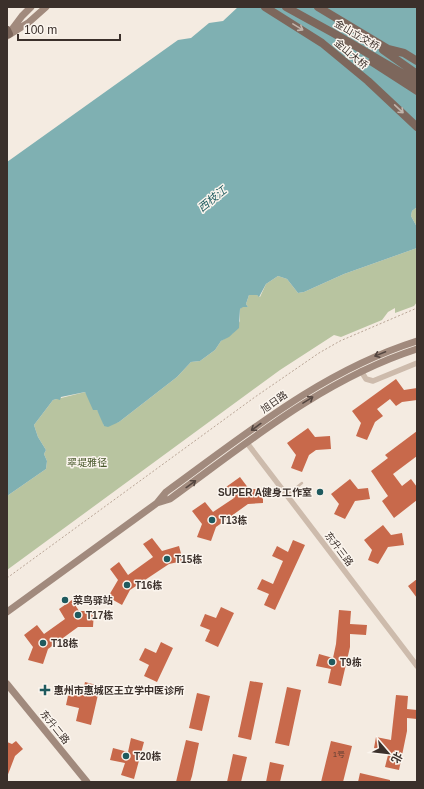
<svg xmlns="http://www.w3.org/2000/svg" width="424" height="789" viewBox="0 0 424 789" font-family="Helvetica,'Noto Sans SC',sans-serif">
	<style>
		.green { fill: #b8c4a0 }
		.water { fill: #7fb0b2 }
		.building { fill: #c8694b }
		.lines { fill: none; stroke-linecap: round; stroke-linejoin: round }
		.path { stroke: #b9a596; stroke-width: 1; stroke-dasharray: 2 2; stroke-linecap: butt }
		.lane { stroke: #cdbbac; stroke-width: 2.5 }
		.street { stroke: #cdbbac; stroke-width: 5.5 }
		.secondary { stroke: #a18a7d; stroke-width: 7 }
		.primary { stroke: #7d675c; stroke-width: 8 }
		.oneway { stroke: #c2b5ac }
		.oneway2 { stroke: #544640 }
		.poi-dot { fill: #1f5a5e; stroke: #fbf5ee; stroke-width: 1.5 }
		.labels { text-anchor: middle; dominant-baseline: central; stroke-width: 3; stroke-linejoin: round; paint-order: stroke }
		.number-label { font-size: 8px; fill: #5e3e33 }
		.street-label { font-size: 10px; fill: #3b302b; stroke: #fbf5ee }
		.park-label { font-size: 10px; fill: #4a5a2e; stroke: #fbf5ee }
		.poi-label { font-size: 10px; font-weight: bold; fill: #3b302b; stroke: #fbf5ee; text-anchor: start }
		.water-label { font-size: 11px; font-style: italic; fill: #1f5a5e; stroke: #fbf5ee }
	</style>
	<rect width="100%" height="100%" fill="#f4ebe1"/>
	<path class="green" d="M417,207V227L411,216L412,211Z
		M417,248V302L414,306L395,313V308L388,312L382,320L341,337L334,335L280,370L7,570V496L46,469L47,461L44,454L46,450L38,437L34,425L53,400L85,392L101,416L104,426L119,422L177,377L191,362L200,361L215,350L221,341L233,333L240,321V309L242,307H248L246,304L249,295H257L260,297L266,284L278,276L287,279L298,293L304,292L344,274Z"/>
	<path class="water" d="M238,7H417V207L412,211L411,216L417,227V248L344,274L304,292L298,293L287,279L278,276L266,284L259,297L257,295H249L246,304L248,307H243L240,309L239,328L229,337L221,341L215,350L200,361L191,362L177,377L119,422L108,427L104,426L97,410H93L85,392L61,397L60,400L57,399L53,400L34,425L38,437L46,450L44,454L47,461L46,469L7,496V162L178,40L191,38L209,23L223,21Z"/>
	<path class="building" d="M396,379L404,390L417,388V400L402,402L396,406L390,399L377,409L383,416L375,422L367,440L356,436L361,423L352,411Z
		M308,428L315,437L330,436L331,449L316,450L309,455L302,472L291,468L296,455L287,443Z
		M417,431V456L393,474L402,486L411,479L417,487V500L394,518L382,501L388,496L371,471L388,458L385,455Z
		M240,477L249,489H263V503L248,504L216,527L211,541L197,537L202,524L192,511L205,502L213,512L234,498L226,487Z
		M350,479L358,489L368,488L370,499L355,501L345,519L334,514L339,504L331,494Z
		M383,525L391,535L402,533L404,545L388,547L378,564L368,560L372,550L364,540Z
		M152,538L162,551L179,546L183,561L169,564L130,590L122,605L108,597L118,580L110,569L119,562L128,575L153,557L143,544Z
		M293,540L305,545L275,610L264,605L269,594L257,589L262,579L273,584L283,561L272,556L277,546L288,552Z
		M417,579V598L408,586Z
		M72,600L79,611H94L93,627H78L48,649L43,664L28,660L33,647L24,635L37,625L44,634L65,619L59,609Z
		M221,607L234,613L218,647L205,641L210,630L200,626L205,614L216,618Z
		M339,610L351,611L350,624L367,625L366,635L350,634V647L341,686L328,683L331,669L316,666L319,654L333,658L336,644Z
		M161,642L173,648L157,682L144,676L149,665L139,660L145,648L156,653Z
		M250,681L263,683L251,740L238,737Z
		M85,682L100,686L91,725L76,721L79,708L66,705L69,691L82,694Z
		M287,687L301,690L289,746L275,743Z
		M197,693L210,696L202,731L189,728Z
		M396,695L408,696L407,709L417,710V719L407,718V731L399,770L385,767L389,751L374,748L376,737L391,740Z
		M131,738L144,742L134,779L121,775L125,763L110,760L113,748L128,752Z
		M186,740L199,743L192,776L190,782H176Z
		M16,741L23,749L15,756L7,777V742L12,744Z
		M331,741L352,746L343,782H321Z
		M233,754L247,757L241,782H227Z
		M270,762L284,765L280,782H266Z
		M360,773L390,780V782H358Z"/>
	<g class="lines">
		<path class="path" d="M7,578L255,397L319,353L340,341L417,308"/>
		<path class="lane" d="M287,495L302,483"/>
		<path class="street" d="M361,371L366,379L373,381L417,363
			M247,443L417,666"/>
		<path class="secondary" d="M10,32L22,16L31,7
			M7,36L28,23L46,7
			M157,503L170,499C248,442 324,379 417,349
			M7,612L157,503L166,492C246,434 322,371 417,341
			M7,684L87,782"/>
		<path class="primary" d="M265,7L322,43L368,81L417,127
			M286,7L335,34L417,82
			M318,7L388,49L404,53L417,61
			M7,30L9,34
			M383,50L417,74
			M372,62L417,91"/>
	</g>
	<defs><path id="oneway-shaft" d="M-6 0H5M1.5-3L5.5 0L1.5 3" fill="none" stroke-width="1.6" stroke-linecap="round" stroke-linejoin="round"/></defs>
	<g class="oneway">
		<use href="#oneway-shaft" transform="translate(298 27) rotate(31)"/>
		<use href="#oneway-shaft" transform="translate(399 109) rotate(43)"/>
	</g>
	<g class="oneway2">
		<use href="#oneway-shaft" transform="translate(380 354) rotate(158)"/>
		<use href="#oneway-shaft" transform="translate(308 400) rotate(-32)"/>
		<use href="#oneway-shaft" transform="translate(256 427) rotate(144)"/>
		<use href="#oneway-shaft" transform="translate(191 484) rotate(-36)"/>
	</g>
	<g class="poi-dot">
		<circle cx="320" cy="492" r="4"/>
		<circle cx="212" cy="520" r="4"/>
		<circle cx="167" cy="559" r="4"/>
		<circle cx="127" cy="585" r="4"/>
		<circle cx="65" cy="600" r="4"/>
		<circle cx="78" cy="615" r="4"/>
		<circle cx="43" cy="643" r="4"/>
		<circle cx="332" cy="662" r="4"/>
		<path d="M43 684h4v4h4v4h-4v4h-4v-4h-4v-4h4z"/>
		<circle cx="126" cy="756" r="4"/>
	</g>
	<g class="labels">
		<g class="number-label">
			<text x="339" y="754">1号</text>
		</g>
		<g class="street-label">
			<text transform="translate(357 35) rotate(30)">金山立交桥</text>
			<text transform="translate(351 54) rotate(40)">金山大桥</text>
			<text transform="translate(274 402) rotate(-35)">旭日路</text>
			<text transform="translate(339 549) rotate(53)">东升三路</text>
			<text transform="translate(55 727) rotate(51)">东升二路</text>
		</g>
		<g class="park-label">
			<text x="87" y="462">翠堤雅径</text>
		</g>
		<g class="poi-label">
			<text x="312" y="492" text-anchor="end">SUPER A健身工作室</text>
			<text x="220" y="520">T13栋</text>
			<text x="175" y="559">T15栋</text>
			<text x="135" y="585">T16栋</text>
			<text x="73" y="600">菜鸟驿站</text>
			<text x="86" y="615">T17栋</text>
			<text x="51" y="643">T18栋</text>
			<text x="340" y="662">T9栋</text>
			<text x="54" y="690">惠州市惠城区王立学中医诊所</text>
			<text x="134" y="756">T20栋</text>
		</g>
		<g class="water-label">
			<text transform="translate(212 199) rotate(-39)">西枝江</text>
		</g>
	</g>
	<rect width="424" height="789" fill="none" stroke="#3b302b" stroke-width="16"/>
	<g transform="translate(388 753) rotate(118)" stroke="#fbf5ee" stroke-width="3" paint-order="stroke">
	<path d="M0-3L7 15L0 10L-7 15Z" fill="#3b302b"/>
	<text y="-6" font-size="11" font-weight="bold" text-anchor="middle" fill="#3b302b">北</text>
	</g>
	<path d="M18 34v6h102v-6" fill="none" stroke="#3b302b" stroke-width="2"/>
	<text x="24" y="34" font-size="12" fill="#3b302b" stroke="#fbf5ee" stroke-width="3" paint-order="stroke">100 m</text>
</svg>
